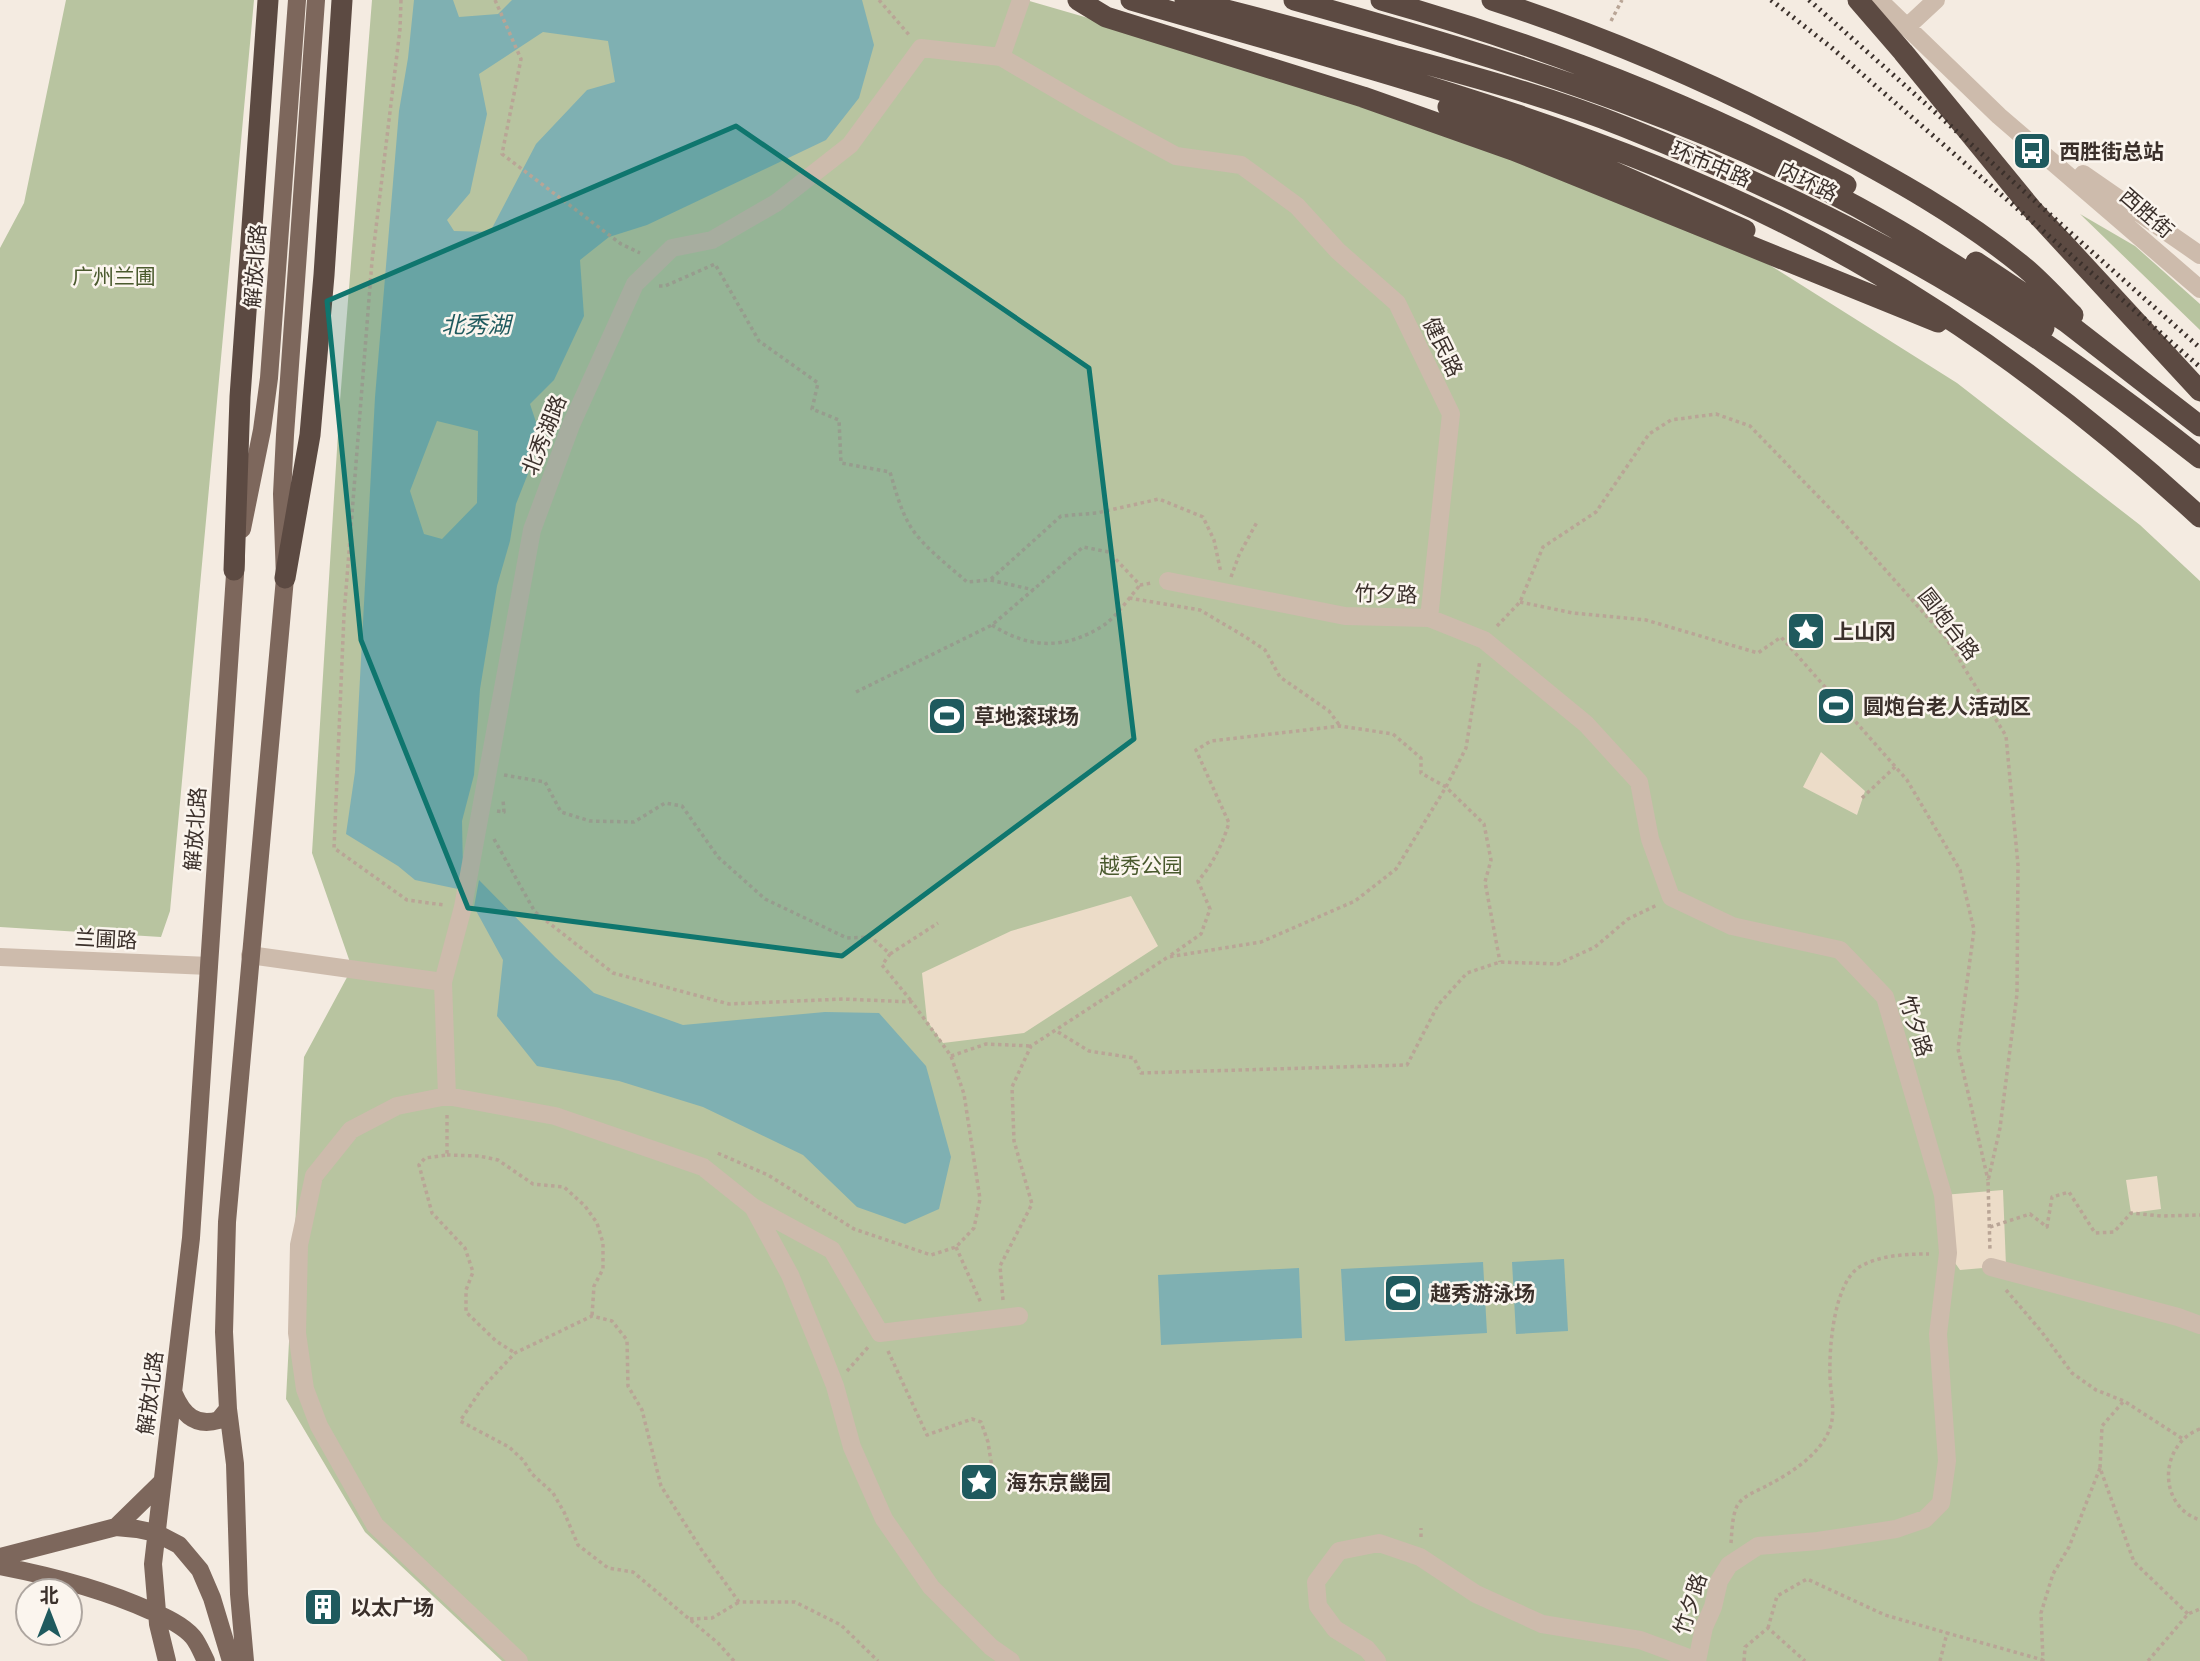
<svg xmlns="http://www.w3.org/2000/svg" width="2200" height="1661" viewBox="0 0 2200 1661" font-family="Inter,'Noto Sans SC',sans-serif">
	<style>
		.green { fill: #b8c4a0 }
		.plaza { fill: #ecdcc8 }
		.water { fill: #7fb0b2; fill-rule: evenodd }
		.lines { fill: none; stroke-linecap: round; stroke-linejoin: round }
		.path { stroke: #b9a596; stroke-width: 3.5; stroke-dasharray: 3.5 3.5; stroke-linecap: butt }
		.minor { stroke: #cdbbac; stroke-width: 18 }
		.major { stroke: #7d675c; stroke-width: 18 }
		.highway { stroke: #5c4a42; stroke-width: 21 }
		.rail { stroke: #3b302b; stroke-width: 5; stroke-dasharray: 2 5; stroke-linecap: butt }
		.marked { fill: #0f766e; fill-opacity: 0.2; stroke: #0f766e; stroke-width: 5; stroke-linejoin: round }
		.labels { text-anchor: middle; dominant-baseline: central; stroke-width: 5; stroke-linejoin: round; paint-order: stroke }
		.poi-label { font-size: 21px; font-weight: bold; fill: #3b302b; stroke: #fbf5ee; text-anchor: start }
		.street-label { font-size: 21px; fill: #3b302b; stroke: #fbf5ee }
		.park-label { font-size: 21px; fill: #4a5a2e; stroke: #fbf5ee }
		.water-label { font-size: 23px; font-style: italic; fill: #1f5a5e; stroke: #fbf5ee }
	</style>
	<rect width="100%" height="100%" fill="#f4ebe1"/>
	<path class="green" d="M66,0H254L170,911L161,937L0,927V248L24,203Z
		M372,0H1026L1254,66L1399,112L1760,259L1957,383L2140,525L2200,581V1661H502L365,1532L286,1399L304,1057L352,968L312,853L340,401Z
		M2080,214L2135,246L2200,304V330Z"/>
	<path class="plaza" d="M1821,752L1865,791L1857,815L1803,787Z
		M1131,896L1158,946L1024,1033L943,1043L927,1021L922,973L1011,931Z
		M2157,1176L2161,1209L2131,1213L2126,1180Z
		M2003,1190L2006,1266L1960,1270L1948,1253L1943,1195Z"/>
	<path class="water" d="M414,0H453L459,17L498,14L512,0H862L874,45L859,98L826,140L647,225L609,237L580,260L584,316L554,380L530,404L536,422L533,461L516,504L510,541L497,586L480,689L474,775L462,821L463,871L458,889L415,880L398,866L346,834L355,772L375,397L399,111L408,58ZM543,32L608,41L615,82L587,90L536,144L490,232L454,231L447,220L470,193L487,114L479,74ZM437,421L478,431L477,503L442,539L424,534L410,491Z
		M479,880L555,957L594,993L683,1025L825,1012L879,1013L926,1066L951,1157L939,1209L905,1224L857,1207L803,1155L703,1107L619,1081L537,1066L497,1016L503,960L474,907Z
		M1564,1259L1568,1331L1516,1334L1512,1262Z
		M1483,1262L1487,1333L1345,1341L1341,1269Z
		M1299,1268L1302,1338L1161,1345L1158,1275Z"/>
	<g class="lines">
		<path class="path" d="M401,0L400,29L372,261L344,615L334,848L407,900L444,905
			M495,0L521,59L502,154L621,244L640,253
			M879,0L910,36
			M1611,21L1622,0
			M659,286H665L715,264L759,341L818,383L812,409L839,420L841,463L890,472C896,492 901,512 912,529C926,549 949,566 967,582L990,580L1034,590
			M1231,577L1239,555L1257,522
			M991,579L1061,516L1097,513L1159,499L1203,517L1214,540L1221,573
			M1129,598L1200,610L1244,636L1265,650L1280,677L1329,711L1340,726
			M1520,602L1573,613L1646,620L1758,653L1781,637L1907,780L1960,870L1974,930L1958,1049L1988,1180
			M992,625C1029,649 1066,650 1104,625C1117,616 1129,598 1140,585
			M1497,626L1520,602L1543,547L1596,512L1649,434L1671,420L1716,414L1750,426L1841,520L1946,638L2006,736L2018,865L2017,994L2000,1128L1988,1181L1990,1251
			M856,692L992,625L1083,547L1109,552L1140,585L1152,583
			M504,775L545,782L561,812L590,821L634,822L665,803L682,806L718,857L765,899L847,938L871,937L890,954L882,965L912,1002
			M1862,798L1896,766
			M497,811L504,812L503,799
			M494,839L535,912L613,973L729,1004L843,999L912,1002L951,1056L964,1094L980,1199L974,1228L956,1247L931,1255L854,1229L768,1175L715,1152
			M890,954L938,923
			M1171,955L1201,934L1210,909L1198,881C1213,864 1222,845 1229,823L1196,750L1211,741L1340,726L1393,734L1421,758V773L1446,787L1484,824L1491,860L1485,882L1500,962
			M1058,1032L1089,1051L1134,1058L1141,1073L1407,1065L1438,1005L1467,973L1500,962L1558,964L1595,947L1628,919L1657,905
			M951,1056L986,1044L1031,1046
			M447,1115V1155L425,1158L419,1165L432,1213L465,1248L473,1272L466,1290V1312L496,1341L515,1353
			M447,1155L479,1156L498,1160L533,1184L564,1187L585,1206L597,1223L603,1243V1269L594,1286L592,1316
			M1990,1227L2030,1214L2047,1227L2052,1197L2069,1192L2095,1233L2114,1232L2131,1213L2161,1216L2200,1215
			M956,1247L981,1303
			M2006,1290L2041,1331L2072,1373L2096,1390L2124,1401L2183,1439
			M1003,1300L1000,1266L1032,1204L1014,1141L1012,1087L1031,1046L1168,957L1261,942L1355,901L1396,869L1446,787L1466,748L1480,660
			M888,1351L927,1435L972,1419L981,1422L988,1442L992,1468
			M847,1371L870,1345
			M2123,1402L2102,1426L2100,1468L2134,1562L2188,1614
			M2200,1429C2159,1444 2157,1506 2200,1520
			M1421,1537V1528
			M1731,1543C1732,1531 1732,1517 1737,1506C1743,1495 1758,1491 1768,1485C1791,1473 1821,1454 1830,1428C1836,1411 1830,1392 1830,1375C1829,1347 1834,1281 1861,1266C1881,1255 1907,1254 1929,1254
			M690,1619L712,1618L739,1602
			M1768,1628L1777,1596L1807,1579L1885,1615L1947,1633
			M734,1661L718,1643L633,1572L608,1568L578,1545L564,1512L553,1493L532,1474L523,1460L509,1447L460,1421L483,1387L515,1353L592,1316L612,1321L627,1340L628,1386L642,1410L661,1486L701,1549L739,1602H795L841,1625L878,1661
			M1744,1661L1745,1647L1768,1628L1805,1661
			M1940,1661L1947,1633L2043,1660L2041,1613L2053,1574L2069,1547L2100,1468
			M2148,1661L2188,1614L2200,1609"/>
		<path class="minor" d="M1879,0L1999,116L2200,289
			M1908,26L1936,0
			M1001,57L1021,0
			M2083,174L2200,255
			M1168,581L1345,616L1429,618L1484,640L1586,724L1639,782L1650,839L1671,897L1732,926L1840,950L1885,997L1943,1195L1948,1253L1938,1334L1947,1461L1941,1503L1925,1519L1896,1529L1818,1541L1758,1546L1729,1565L1719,1581L1713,1607L1704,1627L1697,1661
			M250,955L443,982L447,1096
			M0,957L209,966
			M443,982L463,907L532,530L571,425L635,284L672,248L712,240L776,203L850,145L921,48L1001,57L1088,108L1176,156L1241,165L1297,206L1338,251L1397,303L1451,414L1429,618
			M753,1207L832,1250L880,1333L1019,1316
			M1991,1267L2178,1317L2200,1325
			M519,1661L375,1525L319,1426L305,1389L297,1333L299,1245L314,1176L351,1130L397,1106L447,1096L555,1116L703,1167L753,1207L790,1275L822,1353L835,1386L852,1447L884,1519L931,1587L991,1647L1011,1661
			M1377,1661L1367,1649L1335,1629L1318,1606L1316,1582L1339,1551L1379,1543L1420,1557L1476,1594L1542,1624L1640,1640L1697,1661"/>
		<path class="major" d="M242,529L262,430L269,378L297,0
			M174,1394C183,1415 196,1427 219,1420L228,1409
			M116,1527L161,1483
			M0,1557L116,1527L137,1529L156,1533L179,1545L200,1570L212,1598L231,1661
			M0,1566C52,1576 103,1589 151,1611C165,1617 183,1625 193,1637C198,1643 202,1653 206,1661
			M167,1661L158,1624L153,1564L191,1238L236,559
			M245,1661L239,1594L235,1464L228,1409L224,1332L227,1222L285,578L282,494L285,435L316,0"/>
		<path class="highway" d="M1078,0L1106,17L1363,97L1513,150L1938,322
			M1131,0C1350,64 1576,120 1782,222C1937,299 2073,400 2200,517
			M1185,0C1255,16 1324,36 1393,55C1471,76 1550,97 1625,127C1710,161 1795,199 1876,242C1992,302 2098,378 2200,458
			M1294,0C1516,62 1739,128 1936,253C1973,276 2010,300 2044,328
			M1381,0C1542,45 1698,106 1846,185
			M1492,0C1606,37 1715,84 1821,140C1891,177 1962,216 2024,267C2041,281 2057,299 2073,315
			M1858,0L1903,52L2031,208L2200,391
			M1448,107L1578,156L1745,230
			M1976,262L2066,322L2200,426
			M234,570L240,397L268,0
			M285,578L310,435L324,275L342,0"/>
		<path class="rail" d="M1771,0L1832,48L2200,367
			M1809,0L2200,348"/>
	</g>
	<path class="marked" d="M736,126L1089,368L1134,739L842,956L468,908L361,640L327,301Z"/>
	<defs>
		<symbol id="bus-square" viewBox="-11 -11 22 22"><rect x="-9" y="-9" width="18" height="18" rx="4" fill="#1f5a5e" stroke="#fbf5ee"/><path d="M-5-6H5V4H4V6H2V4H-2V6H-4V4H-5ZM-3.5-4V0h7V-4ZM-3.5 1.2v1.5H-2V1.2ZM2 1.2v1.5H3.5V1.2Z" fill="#fff"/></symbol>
		<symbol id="sight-square" viewBox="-11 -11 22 22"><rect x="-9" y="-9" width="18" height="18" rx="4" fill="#1f5a5e" stroke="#fbf5ee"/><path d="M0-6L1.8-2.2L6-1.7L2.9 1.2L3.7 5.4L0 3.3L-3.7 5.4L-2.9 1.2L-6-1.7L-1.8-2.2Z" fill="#fff"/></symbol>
		<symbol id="stadium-square" viewBox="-11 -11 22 22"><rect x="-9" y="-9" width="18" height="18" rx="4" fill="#1f5a5e" stroke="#fbf5ee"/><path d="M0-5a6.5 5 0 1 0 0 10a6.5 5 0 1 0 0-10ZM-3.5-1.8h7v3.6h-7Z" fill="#fff"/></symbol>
		<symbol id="building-square" viewBox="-11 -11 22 22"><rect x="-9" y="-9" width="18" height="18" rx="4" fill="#1f5a5e" stroke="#fbf5ee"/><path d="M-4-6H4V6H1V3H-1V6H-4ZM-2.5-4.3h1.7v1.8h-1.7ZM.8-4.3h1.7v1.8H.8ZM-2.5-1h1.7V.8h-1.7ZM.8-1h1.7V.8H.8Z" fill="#fff"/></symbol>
	</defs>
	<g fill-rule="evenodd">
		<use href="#bus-square" x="2010" y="129" width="44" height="44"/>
		<use href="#sight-square" x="1784" y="609" width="44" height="44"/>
		<use href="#stadium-square" x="1814" y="684" width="44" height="44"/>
		<use href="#stadium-square" x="925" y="694" width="44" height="44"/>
		<use href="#stadium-square" x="1381" y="1271" width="44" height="44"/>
		<use href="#sight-square" x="957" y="1460" width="44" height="44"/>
		<use href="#building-square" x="301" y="1585" width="44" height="44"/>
	</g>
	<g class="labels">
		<g class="poi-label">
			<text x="2059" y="151">西胜街总站</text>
			<text x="1833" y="631">上山冈</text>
			<text x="1863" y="706">圆炮台老人活动区</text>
			<text x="974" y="716">草地滚球场</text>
			<text x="1430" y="1293">越秀游泳场</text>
			<text x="1006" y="1482">海东京畿园</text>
			<text x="350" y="1607">以太广场</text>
		</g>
		<g class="street-label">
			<text transform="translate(1711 164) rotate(23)">环市中路</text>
			<text transform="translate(1808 181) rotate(26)">内环路</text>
			<text transform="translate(2147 213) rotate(41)">西胜街</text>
			<text transform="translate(255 266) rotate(-86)">解放北路</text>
			<text transform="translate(1443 347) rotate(64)">健民路</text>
			<text transform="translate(544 435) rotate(-68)">北秀湖路</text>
			<text transform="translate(1386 594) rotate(2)">竹夕路</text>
			<text transform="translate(1949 624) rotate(52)">圆炮台路</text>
			<text transform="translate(195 829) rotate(-86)">解放北路</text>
			<text transform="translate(106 939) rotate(3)">兰圃路</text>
			<text transform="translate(1916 1026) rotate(72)">竹夕路</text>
			<text transform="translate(150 1393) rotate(-83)">解放北路</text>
			<text transform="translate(1690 1604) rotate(-72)">竹夕路</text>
		</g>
		<g class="park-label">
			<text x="114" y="276">广州兰圃</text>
			<text x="1141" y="865">越秀公园</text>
		</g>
		<g class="water-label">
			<text x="476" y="325">北秀湖</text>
		</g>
	</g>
	<g transform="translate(49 1612)"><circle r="33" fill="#fbf5ee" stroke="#aea6a0" stroke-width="2"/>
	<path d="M0-5L12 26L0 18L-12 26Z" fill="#1f5a5e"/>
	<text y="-10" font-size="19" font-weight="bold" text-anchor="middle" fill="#3b302b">北</text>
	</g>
</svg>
